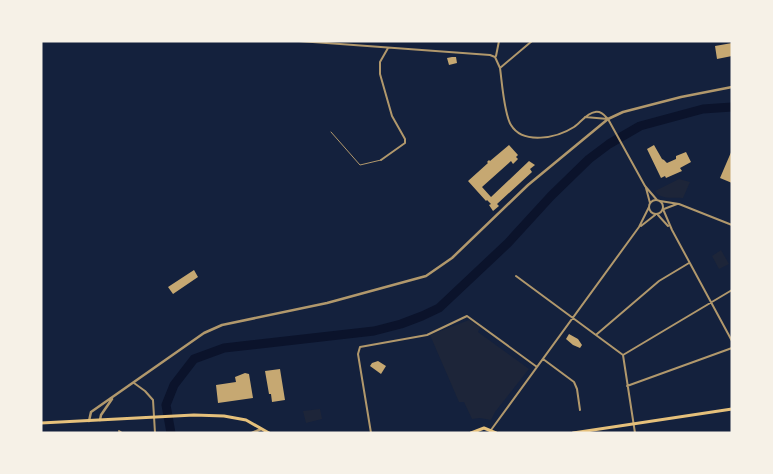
<svg xmlns="http://www.w3.org/2000/svg" width="773" height="474" viewBox="0 0 773 474" font-family="Raleway,sans-serif">
	<style>
		.green { fill: #1d2539 }
		.lines { fill: none; stroke-linecap: round; stroke-linejoin: round }
		.river { stroke: #0b132b; stroke-width: 9 }
		.building { fill: #c6a872 }
		.service { stroke: #b1986c; stroke-width: 1 }
		.minor { stroke: #b1986c; stroke-width: 2 }
		.tertiary { stroke: #b1986c; stroke-width: 2.5 }
		.primary { stroke: #e5c07b; stroke-width: 3 }
	</style>
	<rect width="100%" height="100%" fill="#14213d"/>
	<path class="green" d="M679,179L690,182L683,198C674,197 660,200 655,191Z
		M721,250L729,264L719,269L712,256Z
		M469,320L480,327L478,332L529,369L495,412L491,420L480,418L472,419L464,402H459L430,335Z
		M320,409L322,419L306,423L303,411Z"/>
	<g class="lines">
		<path class="river" d="M171,433L166,405L174,385L194,359L224,348L374,331L401,324L422,316L439,308L508,243L551,196L589,159L609,144L640,126L703,109L732,107"/>
	</g>
	<path class="building" d="M732,43V56L717,59L715,46Z
		M452,57H456L457,63L449,65L447,58Z
		M509,145L518,155L516,157L518,159L513,164L511,161L482,187L491,197L529,161L535,165L530,169L532,172L497,204L499,206L493,211L489,205L491,204L487,200L486,201L468,181L488,163L487,162L489,160L490,161Z
		M654,145L662,159L664,160L667,163L676,159V156L686,152L691,162L680,168L682,171L666,178L665,176L661,178L647,149Z
		M732,150V183L720,178Z
		M194,270L198,277L173,294L168,287Z
		M569,334L578,339L582,345L580,348L573,345L566,339Z
		M378,361L386,366L381,374L370,366L372,363Z
		M280,369L285,400L272,402L271,394H269L265,371Z
		M245,373L249,374L253,398L218,403L216,385L236,382L235,377Z"/>
	<g class="lines">
		<path class="service" d="M331,132L360,165L381,160"/>
		<path class="minor" d="M299,41L490,55L495,57L500,68C502,82 504,114 511,125C523,145 557,138 574,127C580,123 587,113 595,112C601,111 604,115 608,119L645,186L657,200
			M496,56L499,41
			M500,68L532,41
			M585,117L608,119
			M381,160L405,143V139L392,116L380,74V62L388,48
			M646,188L650,203
			M649 207a7 7 0 1 1 14 0a7 7 0 1 1-14 0Z
			M660,201L679,204L732,225
			M663,209L672,230L732,341
			M664,209L677,204
			M658,215L668,226
			M641,226L655,215
			M516,276L623,355L635,433
			M597,334L659,281L689,263
			M623,355L732,290
			M543,359L574,382L577,389L580,410
			M134,383L145,391L153,400L155,433
			M627,386L732,348
			M491,430L639,227L649,207
			M119,431L122,433
			M371,433L358,354L360,347L427,335L467,316L537,367"/>
		<path class="tertiary" d="M100,420L101,415L112,399
			M89,421L91,412L204,333L222,325L327,303L426,276L452,258L528,185L608,119L623,112L681,97L732,87
			M252,433L261,429"/>
		<path class="primary" d="M41,423L194,415L224,416L246,420L269,433
			M471,433L484,428L496,433
			M573,433L732,409"/>
	</g>
	<rect width="773" height="474" fill="none" stroke="#f6f1e7" stroke-width="85"/>
</svg>
